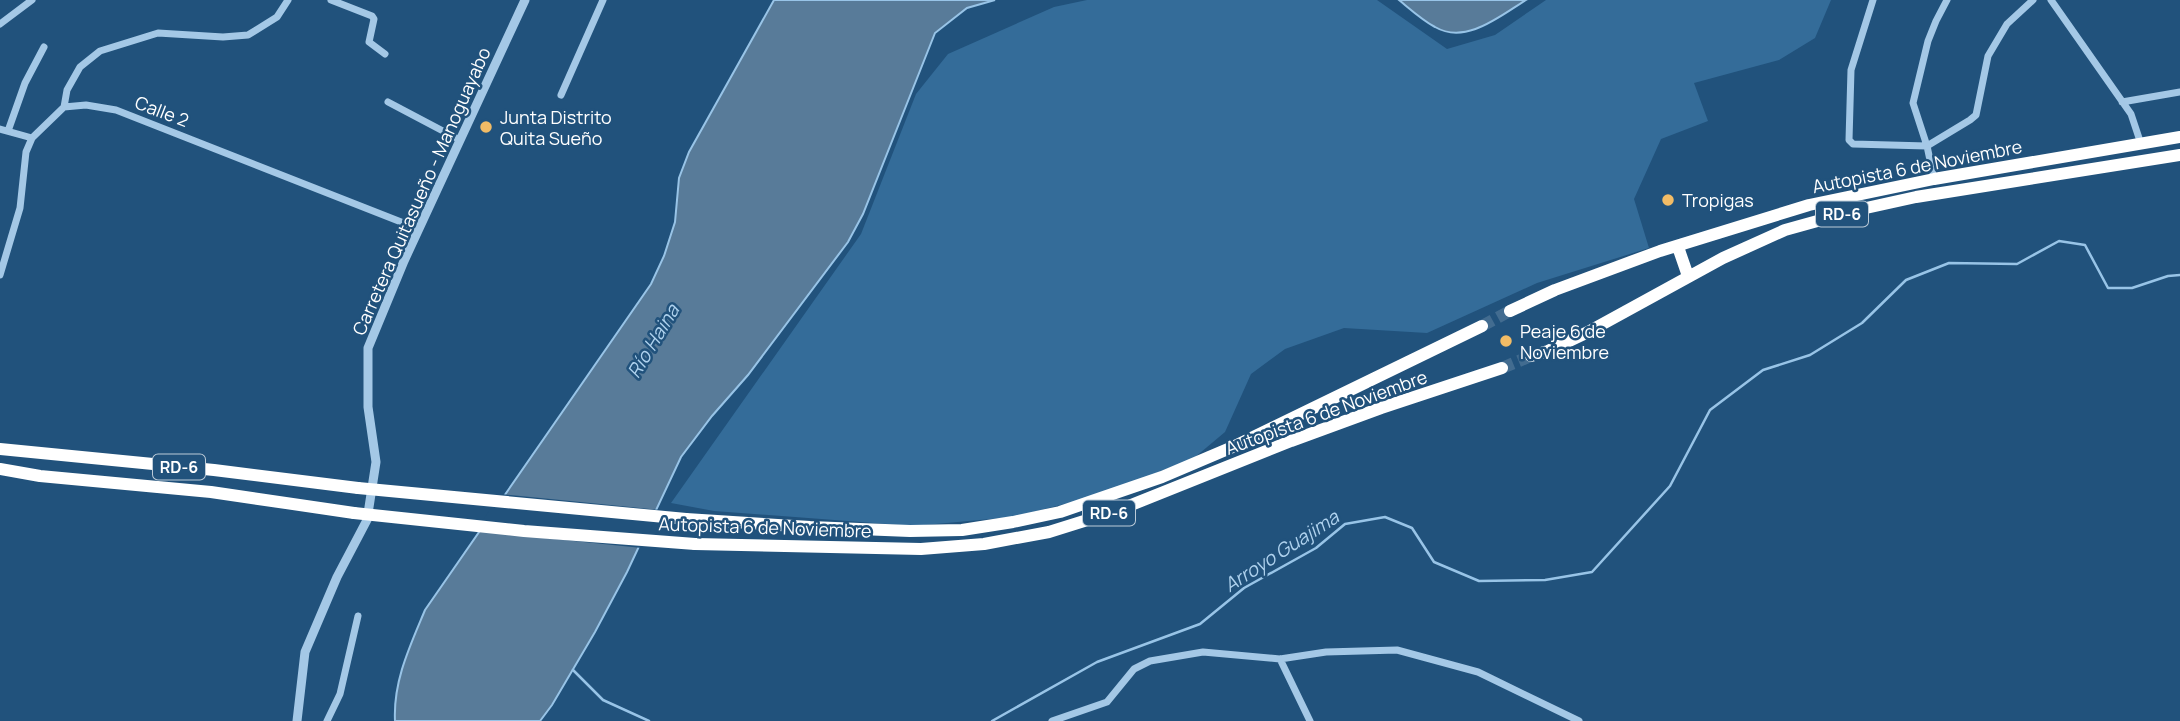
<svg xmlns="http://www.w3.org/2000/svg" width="2180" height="721" viewBox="0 0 2180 721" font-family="Manrope,sans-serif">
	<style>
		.green { fill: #346c99 }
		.water { fill: #587b99; stroke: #98c4e7; stroke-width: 2 }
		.pier { fill: #21527c }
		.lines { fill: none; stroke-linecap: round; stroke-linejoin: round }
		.stream { stroke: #98c4e7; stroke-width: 2.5 }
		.motorway-tunnel { stroke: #426c90; stroke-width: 12; stroke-dasharray: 12 6; stroke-linecap: butt }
		.minor { stroke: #a4c8e6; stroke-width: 7 }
		.tertiary { stroke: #a4c8e6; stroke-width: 9 }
		.motorway { stroke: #fff; stroke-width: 12 }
		.motorway-bridge { stroke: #fff; stroke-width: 12 }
		.poi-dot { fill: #f2bc66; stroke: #21527c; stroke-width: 2.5 }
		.labels { text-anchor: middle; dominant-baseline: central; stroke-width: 5; stroke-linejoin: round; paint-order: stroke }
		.shield { fill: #21527c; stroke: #bccbd8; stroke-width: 2 }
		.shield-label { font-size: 16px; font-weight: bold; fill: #fff }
		.street-label { font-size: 18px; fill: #fff; stroke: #21527c }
		.poi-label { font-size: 18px; fill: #fff; stroke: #21527c; text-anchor: start }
		.water-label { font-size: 19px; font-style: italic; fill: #afd2ee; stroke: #21527c }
	</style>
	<rect width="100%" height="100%" fill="#21527c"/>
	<path class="green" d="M1087,0H1377L1447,49L1495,35L1546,0H1831L1815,38L1779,60L1694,83L1708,121L1661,139L1634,199L1649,248L1537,283L1427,333L1344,328L1285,349L1251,374L1225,432L1194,458L1100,495L1013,517L913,526L714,511L671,503L861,234L916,94L948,54L1054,7Z"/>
	<path class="water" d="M774,0H995L967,8L935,33L863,214L848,242L748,375L712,416L681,457L627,572L595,632L552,705L540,721H395C393,681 410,646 425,610L651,284L664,256L675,222L679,178L689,152Z
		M1399,0H1526C1500,16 1466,45 1435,27C1422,20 1410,9 1399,0Z"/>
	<path class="pier" d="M501,494L660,510L642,548L475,531Z"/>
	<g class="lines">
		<path class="stream" d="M573,670L603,700L649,721
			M992,721L1097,662L1200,624L1244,588L1316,548L1345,524L1385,517L1412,528L1434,562L1479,581L1545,580L1592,572L1670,486L1710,410L1763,370L1810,355L1862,323L1906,280L1949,263L2017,264L2059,241L2085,245L2108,288H2132L2168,276L2180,275"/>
		<path class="motorway-tunnel" d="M1482,326L1510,311
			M1502,368L1531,356"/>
		<path class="minor" d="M331,0L372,16L374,19L369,42L385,54
			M1873,0L1851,70L1849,140L1853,144L1927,146L1970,120L1976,115L1988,56L2007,24L2033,0
			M2051,0L2131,114L2141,144
			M0,24L32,0
			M561,95L603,0
			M388,102L460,140
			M2122,102L2180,92
			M64,107L67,90L80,67L100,51L158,33L223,37L248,35L277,17L288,0
			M0,129L32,138
			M8,131L25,83L44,47
			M1934,179L1927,146L1913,103L1928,41L1936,21L1947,0
			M0,275L20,208L26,152L32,138L64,107L86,105L116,110L419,229
			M1280,659L1310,721
			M327,721L340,694L358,616
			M1052,721L1107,702L1134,669L1150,661L1203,652L1280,659L1326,652L1397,650L1478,672L1579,721"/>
		<path class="tertiary" d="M297,721L305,652L337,577L367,520L376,462L368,407V348L404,261L525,0"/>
		<path class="motorway" d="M1678,247L1688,276
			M1510,311L1555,290L1660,251L1809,205L1934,179L2180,137
			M1531,356L1548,351L1588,332L1723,258L1785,230L1857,210L1916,197L2180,155
			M0,449L214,470L358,488
			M0,469L40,476L211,492L354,513
			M686,519L810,527L910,531L962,530L1013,522L1060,512L1162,477L1235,446L1482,326
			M695,544L921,549L984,544L1049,532L1116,511L1291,441L1381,408L1502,368"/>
		<path class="motorway-bridge" d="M358,488L686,519
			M354,513L524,531L695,544"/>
	</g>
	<g class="poi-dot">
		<circle cx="486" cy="127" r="7"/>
		<circle cx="1668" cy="200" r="7"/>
		<circle cx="1506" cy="341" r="7"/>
	</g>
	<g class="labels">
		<g class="shield">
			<rect x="1816" y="201.5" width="52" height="25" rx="5"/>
			<rect x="153" y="454.5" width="52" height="25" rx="5"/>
			<rect x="1083" y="500.5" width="52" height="25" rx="5"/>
		</g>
		<g class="shield-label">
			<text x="1842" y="214">RD-6</text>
			<text x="179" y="467">RD-6</text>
			<text x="1109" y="513">RD-6</text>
		</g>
		<g class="street-label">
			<text transform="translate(162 111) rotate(21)">Calle 2</text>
			<text transform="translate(1917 166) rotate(-11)">Autopista 6 de Noviembre</text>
			<text transform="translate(421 191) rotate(-66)">Carretera Quitasueño - Manoguayabo</text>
			<text transform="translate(1326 412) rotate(-20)">Autopista 6 de Noviembre</text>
			<text transform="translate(765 527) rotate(2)">Autopista 6 de Noviembre</text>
		</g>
		<g class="poi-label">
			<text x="500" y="117">Junta Distrito<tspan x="500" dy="21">Quita Sueño</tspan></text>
			<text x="1682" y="200">Tropigas</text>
			<text x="1520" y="331">Peaje 6 de<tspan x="1520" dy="21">Noviembre</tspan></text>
		</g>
		<g class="water-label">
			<text transform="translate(653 341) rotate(-59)">Río Haina</text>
			<text transform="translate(1281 551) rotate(-33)">Arroyo Guajima</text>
		</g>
	</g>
</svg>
